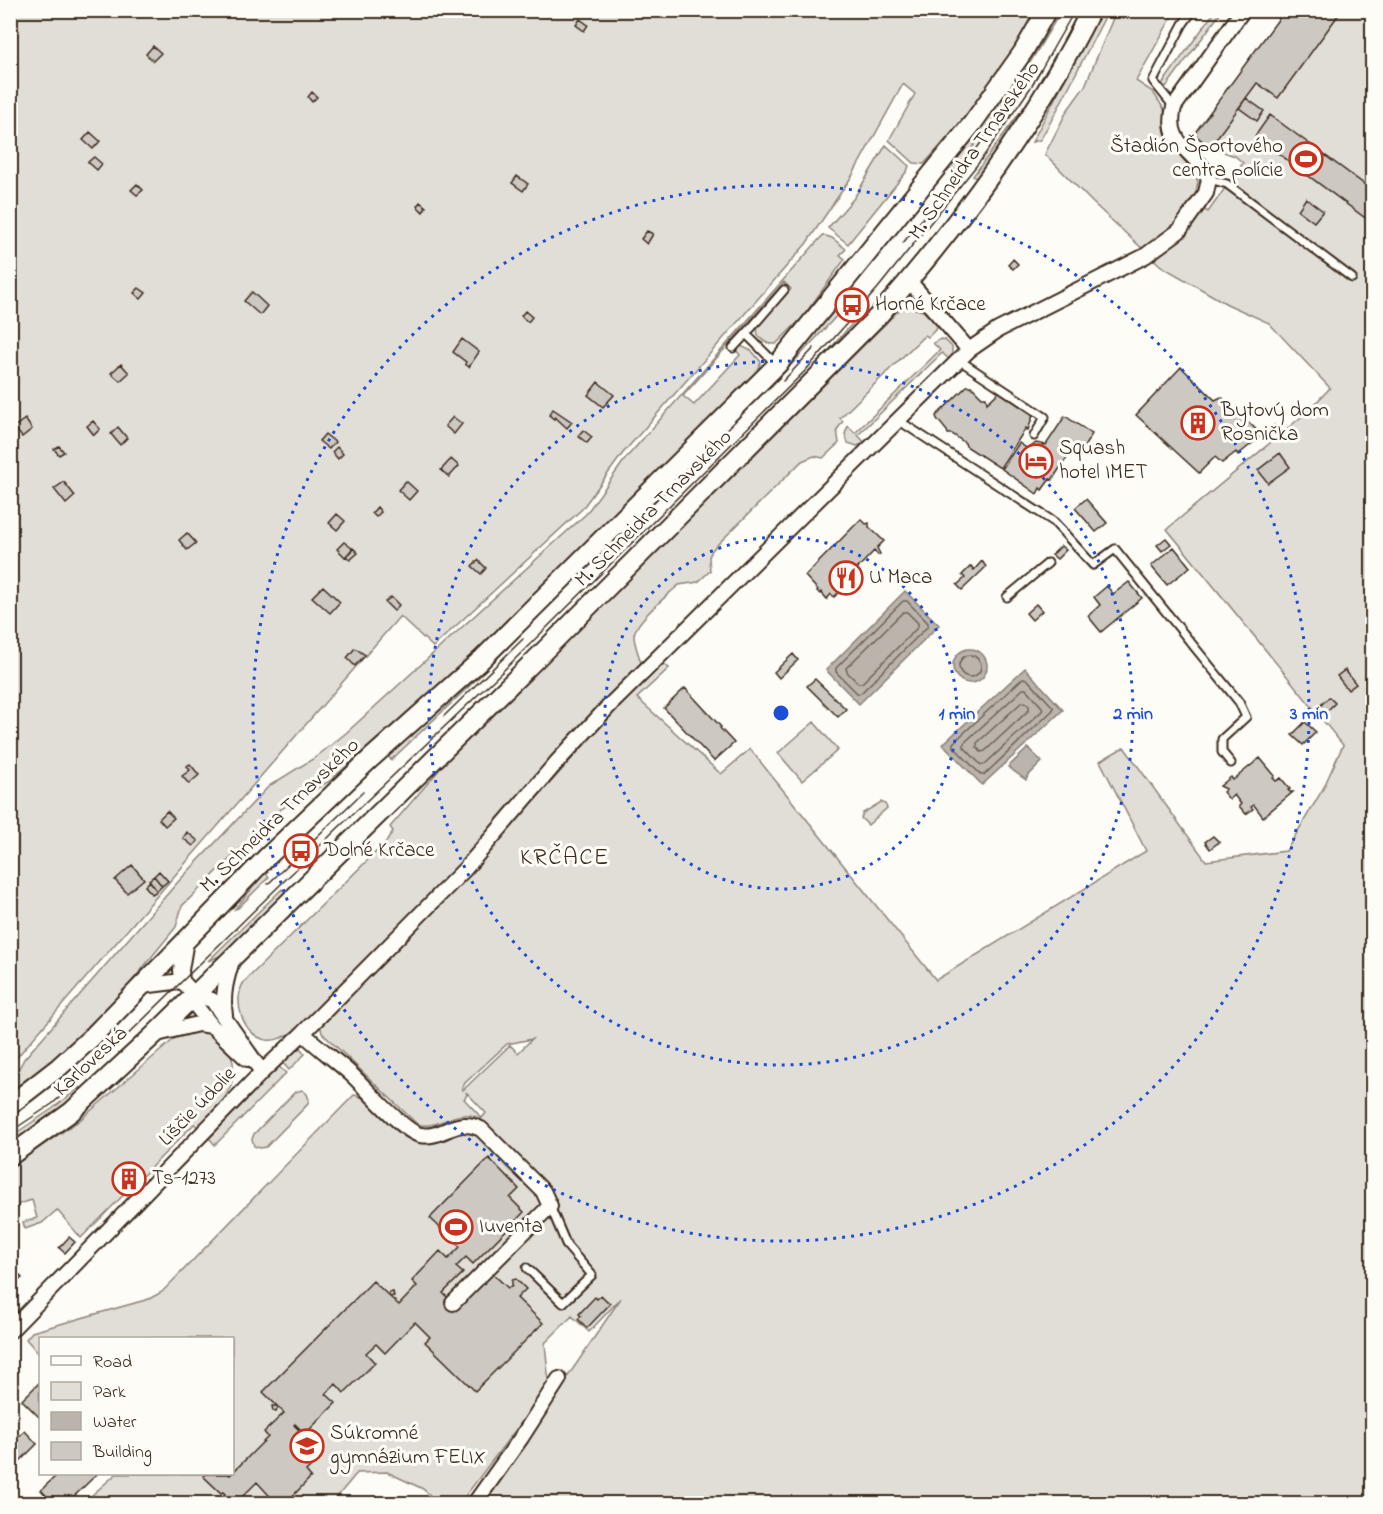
<svg xmlns="http://www.w3.org/2000/svg" width="1383" height="1514" viewBox="0 0 1383 1514" font-family="'Indie Flower',sans-serif">
	<style>
		.green { fill: #e1ded7; stroke: #8e847a; stroke-width: 1.5; fill-rule: evenodd }
		.water { fill: #bbb4ad; stroke: #887d74; stroke-width: 1.5 }
		.lines { fill: none; stroke-linecap: round; stroke-linejoin: round }
		.shore { stroke: #6e6157; stroke-width: 1.5 }
		.building { fill: #cdc8c2; stroke: #3b2a1e; stroke-width: 1.5 }
		.service-casing { stroke: #3b2a1e; stroke-width: 11 }
		.minor-casing { stroke: #3b2a1e; stroke-width: 18 }
		.secondary-casing { stroke: #3b2a1e; stroke-width: 22 }
		.service { stroke: #fdfcf7; stroke-width: 7 }
		.minor { stroke: #fdfcf7; stroke-width: 14 }
		.secondary { stroke: #fdfcf7; stroke-width: 18 }
		.tram { stroke: #3b2a1e; stroke-width: 1.5 }
		.ring { fill: none; stroke: #1d4ed8; stroke-width: 3; stroke-dasharray: 3 6 }
		.labels { text-anchor: middle; dominant-baseline: central; stroke-width: 6; stroke-linejoin: round; paint-order: stroke }
		.poi-label { font-size: 21px; fill: #3b2a1e; stroke: #fdfcf7; text-anchor: start }
		.street-label { font-size: 21px; fill: #3b2a1e; stroke: #fdfcf7 }
		.quarter-label { font-size: 24px; letter-spacing: 1.5px; fill: #3b2a1e; stroke: #fdfcf7 }
		.centre { fill: #1d4ed8; stroke: #fdfcf7; stroke-width: 3 }
		.ring-label { font-size: 18px; text-anchor: middle; font-weight: bold; fill: #1d4ed8; stroke: #fdfcf7; stroke-width: 6; stroke-linejoin: round; paint-order: stroke }
	</style>
	<rect width="100%" height="100%" fill="#fdfcf7"/>
	<filter id="ink" filterUnits="userSpaceOnUse"><feTurbulence type="fractalNoise" baseFrequency=".0167" numOctaves="2"/><feDisplacementMap in="SourceGraphic" scale="12" xChannelSelector="R" yChannelSelector="G"/><feConvolveMatrix kernelMatrix="1 2 1 2 8 2 1 2 1" color-interpolation-filters="sRGB"/></filter>
	<g filter="url(#ink)">
		<path class="green" d="M1216,10L1222,11L1166,87L1162,84Z
			M11,11H1037C1005,66 968,117 924,164L914,163L889,140L915,94L903,84L852,176L806,244L623,453L582,509L433,647L400,616L11,1064Z
			M1058,11H1061L1010,96L954,173L949,168C989,119 1028,66 1058,11Z
			M1101,11H1108L1055,114L1040,140L1032,142Z
			M1116,11H1175L1136,81L1153,92L1164,109L1169,143L1188,165L1198,181L1194,203L1208,212L1243,163L1235,156L1210,147L1194,134L1285,11H1372V1503H482L621,1298L589,1332L572,1316L545,1343L549,1384L522,1426L516,1429L460,1503H438L423,1489L387,1472L357,1473L332,1503H83L116,1474H232V1338H40V1355L26,1339L32,1332L149,1299L162,1292L354,1095C363,1096 367,1101 373,1107C397,1131 413,1155 449,1138C464,1131 468,1131 481,1119C456,1105 441,1131 417,1124L322,1033L320,1024L503,836L616,709L663,663L669,668L637,698L721,774L750,749L936,980L1146,851L1100,761L1124,747L1206,861L1286,851L1323,789L1343,745L1167,529L1306,413L1330,388L1269,323L1227,304L1161,266L1092,202L1045,154L1067,111L1085,86ZM532,1039L518,1053L510,1045L463,1090L462,1089L465,1083L507,1044ZM466,1092L486,1113L482,1118L464,1099L467,1095Z
			M1021,111L1016,123L977,179L973,176Z
			M886,145L909,166L907,171L848,244L828,228L854,198Z
			M823,235L832,238L846,249L840,255L845,259L802,318L776,344C765,345 753,336 759,324L791,289L784,282L683,396L694,405L740,355L736,350L741,346L752,351L761,362L758,370L750,380L487,641L330,781L281,809L182,906L176,927L115,1002L43,1068L11,1094V1083L24,1059L177,883L269,786L316,757L346,733L586,514L626,458Z
			M837,308L841,311L768,390L767,388Z
			M912,308L923,311L939,326L928,337L925,335L840,418L843,421L837,430L839,443L823,458L814,456L802,461L712,550L709,557L710,571L698,582L679,585L673,590C663,599 634,623 634,636C634,644 639,655 641,663L569,738L470,853L296,1030C287,1035 277,1042 266,1040C242,1035 232,1000 244,982L387,841L393,831L390,827L451,756L896,313L901,309Z
			M858,317L862,320L822,360L823,357Z
			M941,339L945,340L952,347V355L949,359L942,353L858,435L865,443L857,446L848,443L845,434L848,426L855,433L940,350L933,343Z
			M480,673L481,675L391,760L387,754Z
			M814,722L838,750L802,781L778,753Z
			M881,802L885,804L887,808L868,825L861,818L863,813Z
			M265,873L269,877L238,908L235,909Z
			M282,889L286,893L222,955L208,961Z
			M201,1031C212,1033 217,1038 225,1046C238,1060 235,1083 224,1099C218,1109 206,1118 198,1127L194,1124L81,1238L57,1210L42,1223L25,1229L23,1222L37,1218L32,1200L19,1204V1207L11,1209V1167L80,1120L174,1039L180,1035Z
			M296,1048H300L305,1054L289,1070L282,1062Z
			M278,1066L286,1073L215,1145L209,1138Z
			M80,1087L81,1088L73,1099L55,1113L11,1145L10,1137L52,1109Z
			M302,1090L307,1094L309,1100L307,1105L266,1147L260,1148L254,1146L252,1139L254,1134L295,1092Z"/>
		<path class="water" d="M905,591L939,625L859,704L826,670Z
			M953 666a17 17 0 1 1 34 0a17 17 0 1 1-34 0Z
			M1025,668L1063,710L982,785L943,744Z
			M1028,748L1042,762L1028,776L1026,780L1008,767Z"/>
		<g class="lines">
			<path class="shore" d="M903,601H907L928,623V626L861,693L858,694L836,672V668Z
				M903,612H907L918,623V627L862,683H858L847,672L846,668Z
				M959 666a11 11 0 1 1 22 0a11 11 0 1 1-22 0Z
				M1023,678L1027,679L1053,707V710L984,775H981L954,747L953,743Z
				M1023,689H1026L1042,707L1043,710L985,764L981,765L964,747V743Z
				M1022,702H1025L1029,706V710L985,751L981,752L977,747V743Z"/>
		</g>
		<path class="building" d="M1285,10H1342L1278,98L1257,83L1210,147L1194,134Z
			M580,19L588,25L584,31L576,25Z
			M153,46L161,53L153,61L146,54Z
			M312,92L317,97L312,102L308,97Z
			M1246,98L1264,111L1257,121L1239,108Z
			M1270,115L1372,190V223L1255,136Z
			M90,132L100,141L93,149L83,140Z
			M94,157L102,164L97,170L88,162Z
			M517,176L528,184L523,191L512,183Z
			M137,184L143,190L137,195L131,190Z
			M1306,198L1323,211L1314,222L1298,210Z
			M420,202L426,207L423,212L417,206Z
			M647,231L653,234L647,244L641,239Z
			M1013,259L1018,264L1013,269L1008,265Z
			M139,288L146,293L141,299L134,293Z
			M252,292L267,306L260,315L244,301Z
			M525,311L532,317L528,322L521,316Z
			M462,339L479,352L469,367L465,364L466,362L453,352Z
			M121,364L129,373L120,381L111,373Z
			M1181,367L1215,400L1221,397L1224,399L1262,435L1238,455L1236,452L1222,463L1215,457L1199,473L1136,415Z
			M598,382L614,395L603,407L588,395Z
			M967,386H971L982,397H986L987,403L999,392L1033,415L1028,430L1026,428L1000,468L966,446L965,443L952,434H948L947,431L937,419L936,416Z
			M553,409L572,422L567,428L555,417L554,419L549,415Z
			M1065,416L1092,434L1081,452L1074,447L1052,480L1050,479L1042,490L1040,488L1037,494L1002,469L1019,443L1028,449L1036,443L1046,445Z
			M453,417L462,424L454,434L445,426Z
			M25,419L32,429L22,437L14,427Z
			M93,421L100,429L94,435L87,426Z
			M118,427L127,438L120,445L111,434Z
			M583,430L592,437L587,443L578,436Z
			M325,434L335,442L329,449L319,441Z
			M59,446L64,452L59,455L54,449Z
			M337,447L343,454L338,459L332,452Z
			M1280,453L1290,467L1268,483L1258,470Z
			M451,459L459,466L449,477L441,470Z
			M406,481L417,491L409,500L398,490Z
			M64,482L75,496L66,504L54,489Z
			M1086,499L1107,523L1096,532L1075,508Z
			M377,507L381,512L376,517L372,513Z
			M337,514L345,521L337,530L329,523Z
			M861,519L866,524L869,523V527L884,541L877,548L880,554L878,555L874,551L856,570L859,573L834,597L831,594L827,599L821,592L820,594L817,591L818,590L805,576Z
			M187,533L196,543L187,550L179,540Z
			M1166,538L1171,544L1162,551L1157,545Z
			M344,542L353,549L345,557L337,549Z
			M1061,546L1066,550L1057,559L1052,555Z
			M1174,547L1190,567L1167,585L1151,566Z
			M353,548L358,553L350,560L346,556Z
			M478,560L486,568L481,574L472,566Z
			M982,561L986,567L962,590L957,585L965,578L962,575L971,566L974,570Z
			M1129,582L1142,598L1101,632L1088,616L1100,605L1094,597L1107,586L1113,594Z
			M323,586L340,602L330,613L312,597Z
			M391,597L399,605L394,611L385,602Z
			M1036,604L1042,611L1032,620L1026,613Z
			M355,648L365,655L355,666L347,658Z
			M793,654L798,660L779,678L774,672Z
			M1345,670L1356,684L1348,690L1337,676Z
			M815,679L846,709L838,717L807,686Z
			M685,688L721,727L720,728L734,743L714,761L664,708Z
			M1329,697L1335,703L1324,714L1318,708Z
			M1305,722L1316,732L1303,745L1292,735Z
			M1260,758L1275,776L1273,778L1276,781L1281,778L1290,789L1288,790L1290,792H1293L1263,817L1254,805L1251,807L1253,809L1246,814L1239,806L1241,804L1234,795L1229,799L1223,792L1226,789L1220,786L1231,777L1233,780Z
			M190,764L199,775L189,784L182,776L190,770L187,766Z
			M167,811L174,818L165,826L159,819Z
			M187,832L198,841L193,846L183,838Z
			M1213,836L1219,842L1210,849L1205,842Z
			M132,865L144,879L127,893L115,880Z
			M159,871L168,881L162,886L154,876Z
			M154,876L162,886L157,891L149,880Z
			M150,881L157,891L152,894L145,886Z
			M489,1158L519,1189L510,1198L524,1212L473,1264L466,1257L456,1267L463,1273L443,1293L458,1308L493,1274L508,1288L512,1285V1280L516,1279L526,1289L517,1298L543,1323L475,1391L425,1342L430,1337L415,1322L385,1353L376,1344L366,1353L375,1363L344,1393L336,1384L326,1394L336,1403L305,1434L295,1424L294,1425L323,1454L306,1471L311,1477L285,1504H277L257,1482L235,1504H231L223,1496L225,1494L223,1492L221,1493L203,1476L206,1474H228L230,1475L268,1437L264,1432L284,1413L278,1407L276,1412L273,1411L272,1406H277L263,1392L373,1281L389,1296V1293L393,1292L394,1296L390,1297L399,1305L417,1286L412,1281L440,1251L448,1259L460,1247L430,1218Z
			M129,1176L133,1182L128,1187L123,1182Z
			M69,1237L75,1242L65,1253L59,1248Z
			M10,1265L22,1278L10,1288Z
			M601,1295L610,1304L587,1328L578,1319L581,1316L579,1314L595,1297L597,1299Z
			M40,1382V1418L22,1400Z
			M10,1428L19,1436L25,1431L37,1444L11,1470Z
			M58,1474H97L66,1504H54L41,1490Z"/>
		<g class="lines">
			<defs>
				<path id="service" d="M1174,107L1153,81L1183,24L1193,10
					M1209,179L1227,184L1352,278
					M746,334L784,290
					M733,348L746,334L775,363
					M959,360L1045,417L1034,436
					M898,420L1054,522L1093,565L1115,549L1239,702L1246,717L1222,739V752L1231,763
					M1007,597L1048,563
					M527,1268L563,1303L592,1275L567,1246L550,1206"/>
				<path id="minor" d="M909,281L969,350
					M186,940L181,970L182,981L195,995L212,1000L262,1072
					M142,986L182,981
					M195,995L196,1006L212,1026L247,1059
					M225,1015C222,995 226,980 232,961
					M303,1033C318,1048 336,1060 352,1075C366,1088 403,1131 420,1135C444,1139 455,1116 481,1129L543,1191L550,1206L453,1303
					M157,1034L198,1024L212,1026
					M10,1331L262,1072L303,1033L465,869L556,763L609,706L969,350L998,330L1145,256L1179,231L1206,193L1209,179C1196,149 1164,147 1174,107L1243,10
					M474,1504L521,1438L559,1379"/>
				<path id="secondary" d="M10,1105L59,1067L92,1037L267,857L369,760L481,660L777,365L972,124L1023,52L1047,10
					M10,1156L71,1112L155,1034L535,660L879,315C961,222 1035,122 1091,10"/>
			</defs>
			<use href="#service" class="service-casing"/>
			<use href="#minor" class="minor-casing"/>
			<use href="#secondary" class="secondary-casing"/>
			<use href="#service" class="service"/>
			<use href="#minor" class="minor"/>
			<use href="#secondary" class="secondary"/>
			<path class="tram" d="M903,243L958,174L1007,107
				M783,381L814,348
				M444,716L523,639
				M268,884L363,792
				M10,1132L52,1104L101,1061L337,829L504,670L805,371L878,288L981,160L1031,87L1075,10"/>
		</g>
	</g>
	<g class="ring">
		<circle cx="781" cy="713" r="176"/>
		<circle cx="781" cy="713" r="352"/>
		<circle cx="781" cy="713" r="528"/>
	</g>
	<defs>
		<symbol id="stadium-ring" viewBox="-11 -11 22 22"><circle r="9.5" fill="#fdfcf7" stroke="#c8321e" stroke-width="1.5"/><path d="M0-5a6.5 5 0 1 0 0 10a6.5 5 0 1 0 0-10ZM-3.5-1.8h7v3.6h-7Z" fill="#c8321e"/></symbol>
		<symbol id="bus-ring" viewBox="-11 -11 22 22"><circle r="9.5" fill="#fdfcf7" stroke="#c8321e" stroke-width="1.5"/><path d="M-5-6H5V4H4V6H2V4H-2V6H-4V4H-5ZM-3.5-4V0h7V-4ZM-3.5 1.2v1.5H-2V1.2ZM2 1.2v1.5H3.5V1.2Z" fill="#c8321e"/></symbol>
		<symbol id="building-ring" viewBox="-11 -11 22 22"><circle r="9.5" fill="#fdfcf7" stroke="#c8321e" stroke-width="1.5"/><path d="M-4-6H4V6H1V3H-1V6H-4ZM-2.5-4.3h1.7v1.8h-1.7ZM.8-4.3h1.7v1.8H.8ZM-2.5-1h1.7V.8h-1.7ZM.8-1h1.7V.8H.8Z" fill="#c8321e"/></symbol>
		<symbol id="hotel-ring" viewBox="-11 -11 22 22"><circle r="9.5" fill="#fdfcf7" stroke="#c8321e" stroke-width="1.5"/><path d="M-6-4.5h1.5V1H6V5H4.5V3h-9V5H-6ZM-4 0a1.8 1.8 0 1 1 3.6 0ZM.5 0V-2.5h3Q6-2.5 6 0Z" fill="#c8321e"/></symbol>
		<symbol id="restaurant-ring" viewBox="-11 -11 22 22"><circle r="9.5" fill="#fdfcf7" stroke="#c8321e" stroke-width="1.5"/><path d="M-5-6h1v4h1v-4h1v4h1v-4h1v5L-1.5 .5V6h-2V.5L-5-1ZM5-6V6H3V1.5H1.5Q1.5-4 5-6Z" fill="#c8321e"/></symbol>
		<symbol id="school-ring" viewBox="-11 -11 22 22"><circle r="9.5" fill="#fdfcf7" stroke="#c8321e" stroke-width="1.5"/><path d="M0-5L7-2L0 1L-7-2ZM-4 1L0 2.5L4 1V4Q0 6-4 4Z" fill="#c8321e"/></symbol>
	</defs>
	<g fill-rule="evenodd">
		<use href="#stadium-ring" x="1287" y="140" width="38" height="38"/>
		<use href="#bus-ring" x="833" y="286" width="38" height="38"/>
		<use href="#building-ring" x="1179" y="404" width="38" height="38"/>
		<use href="#hotel-ring" x="1017" y="442" width="38" height="38"/>
		<use href="#restaurant-ring" x="827" y="559" width="38" height="38"/>
		<use href="#bus-ring" x="282" y="832" width="38" height="38"/>
		<use href="#building-ring" x="110" y="1160" width="38" height="38"/>
		<use href="#stadium-ring" x="437" y="1208" width="38" height="38"/>
		<use href="#school-ring" x="288" y="1427" width="38" height="38"/>
	</g>
	<g class="labels">
		<g class="poi-label">
			<text x="1283" y="147" text-anchor="end">Štadión Športového<tspan x="1283" dy="24">centra polície</tspan></text>
			<text x="875" y="305">Horné Krčace</text>
			<text x="1221" y="411">Bytový dom<tspan x="1221" dy="24">Rosnička</tspan></text>
			<text x="1059" y="449">Squash<tspan x="1059" dy="24">hotel IMET</tspan></text>
			<text x="869" y="578">U Maca</text>
			<text x="324" y="851">Dolné Krčace</text>
			<text x="152" y="1179">Ts-1273</text>
			<text x="479" y="1227">Iuventa</text>
			<text x="330" y="1434">Súkromné<tspan x="330" dy="24">gymnázium FELIX</tspan></text>
		</g>
		<g class="street-label">
			<text transform="translate(975 151) rotate(-55)">M. Schneidra Trnavského</text>
			<text transform="translate(654 509) rotate(-45)">M. Schneidra Trnavského</text>
			<text transform="translate(280 816) rotate(-44)">M. Schneidra Trnavského</text>
			<text transform="translate(91 1062) rotate(-43)">Karloveská</text>
			<text transform="translate(198 1107) rotate(-46)">Líščie údolie</text>
		</g>
		<g class="quarter-label">
			<text x="565" y="858">KRČACE</text>
		</g>
	</g>
	<circle cx="781" cy="713" r="9" class="centre"/>
	<g class="ring-label">
		<text x="957" y="719">1 min</text>
		<text x="1133" y="719">2 min</text>
		<text x="1309" y="719">3 min</text>
	</g>
	<rect width="1383" height="1514" fill="none" stroke="#fdfcf7" stroke-width="36"/>
	<rect x="18" y="18" width="1347" height="1478" fill="none" stroke="#3b2a1e" stroke-width="2" filter="url(#ink)"/>
	<rect x="39" y="1337" width="195" height="138" fill="#fdfcf7" stroke="#afa8a0" stroke-width="1.5"/>
	<rect x="51" y="1356" width="30" height="9" fill="#fdfcf7" stroke="#afa8a0" stroke-width="1.5"/>
	<text x="93" y="1367" font-size="18" fill="#3b2a1e">Road</text>
	<rect x="51" y="1382" width="30" height="18" fill="#e1ded7" stroke="#afa8a0" stroke-width="1.5"/>
	<text x="93" y="1397" font-size="18" fill="#3b2a1e">Park</text>
	<rect x="51" y="1412" width="30" height="18" fill="#bbb4ad" stroke="#afa8a0" stroke-width="1.5"/>
	<text x="93" y="1427" font-size="18" fill="#3b2a1e">Water</text>
	<rect x="51" y="1442" width="30" height="18" fill="#cdc8c2" stroke="#afa8a0" stroke-width="1.5"/>
	<text x="93" y="1457" font-size="18" fill="#3b2a1e">Building</text>
</svg>
